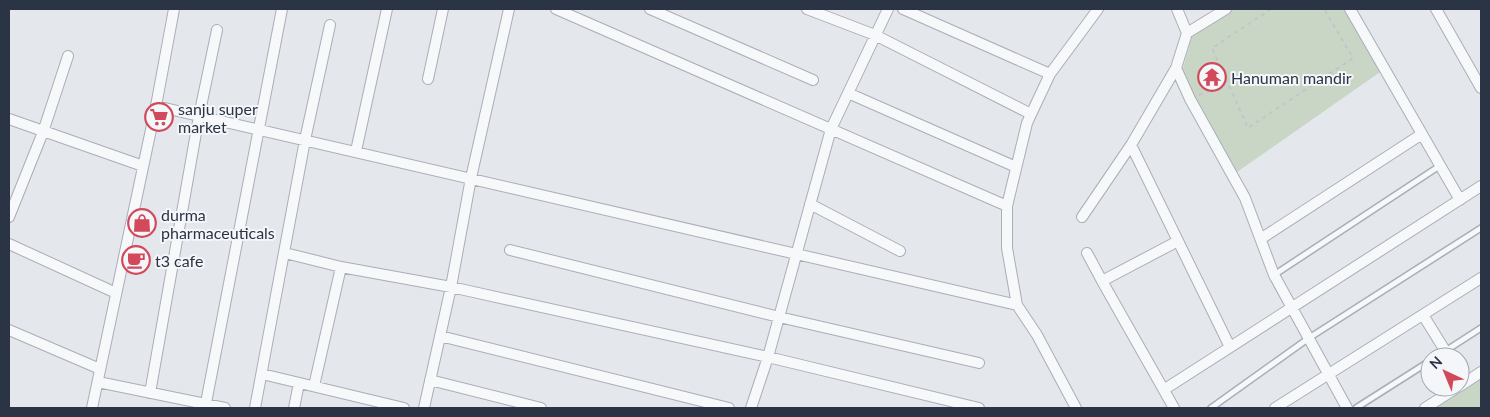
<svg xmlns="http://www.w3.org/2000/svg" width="1490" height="417" viewBox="0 0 1490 417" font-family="Lato,sans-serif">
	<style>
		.green { fill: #c9d6c5 }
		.building { fill: #bbc0ca }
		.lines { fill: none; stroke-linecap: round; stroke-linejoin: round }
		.service-casing { stroke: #a9aeb7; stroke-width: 8 }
		.minor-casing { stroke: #a9aeb7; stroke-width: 12 }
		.path { stroke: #c2c5cb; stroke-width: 2; stroke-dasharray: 4 4; stroke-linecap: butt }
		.service { stroke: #f7f8fa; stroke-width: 5 }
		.minor { stroke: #f7f8fa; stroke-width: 10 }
		.labels { text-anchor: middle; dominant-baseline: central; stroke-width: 4; stroke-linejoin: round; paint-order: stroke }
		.poi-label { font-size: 16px; fill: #2b3445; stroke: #f4f6f9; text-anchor: start }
	</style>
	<rect width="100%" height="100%" fill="#e4e7ec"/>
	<path class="green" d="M1223,9H1347L1383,70L1237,172L1229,169L1180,78L1195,27Z
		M1481,377V408H1431Z"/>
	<path class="building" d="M1215,68L1220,80L1209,87L1204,74Z"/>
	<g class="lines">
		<defs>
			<path id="service" d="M1274,275L1441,165
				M1436,357L1481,328
				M1211,408L1309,338L1481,228
				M1356,408L1430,361"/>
			<path id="minor" d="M556,9L1007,206
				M650,9L813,80
				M807,9L875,35L1031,114
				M903,9L1050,74
				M1177,9L1187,33L1176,68L1190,99L1245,198L1274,275L1347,408
				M1350,9L1460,200
				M1436,9L1481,88
				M1187,33L1226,9
				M428,79L443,9
				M848,93L1016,167
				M156,106L1017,305
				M9,119L143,166
				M1131,145L1230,347
				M356,151L387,9
				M810,204L900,251
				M9,217L43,132L68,56
				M1082,217L1131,145L1176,68
				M1262,238L1422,134
				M9,244L116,293
				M510,250L779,317L979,363
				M285,253L341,267L451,287L768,357L979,408
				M1087,253L1102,281
				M1423,315L1449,357
				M9,330L100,369
				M440,336L729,408
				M262,374L404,408
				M430,380L541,408
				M98,382L225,408
				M314,386L341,267
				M1460,386L1481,372
				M1165,389L1481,186
				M150,393L199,116L217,30
				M92,408L156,106L174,9
				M205,408L282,9
				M255,408L305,140L330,25
				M294,408L299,383
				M424,408L451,287L471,178L509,9
				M751,408L768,357L831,129L888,9
				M1076,408L1037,335L1017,305L1007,248V206L1027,123L1050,74L1098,9
				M1174,408L1102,281L1178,241
				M1275,408L1481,278
				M1425,408L1458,387"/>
		</defs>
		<use href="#service" class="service-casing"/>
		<use href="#minor" class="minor-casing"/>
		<path class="path" d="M1271,9L1212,48L1248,128L1353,58L1324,9
			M1199,95L1227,84"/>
		<use href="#service" class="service"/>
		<use href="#minor" class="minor"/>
	</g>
	<defs>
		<symbol id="temple-ring" viewBox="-11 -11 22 22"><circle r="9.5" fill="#f4f6f9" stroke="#d1495b" stroke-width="1.5"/><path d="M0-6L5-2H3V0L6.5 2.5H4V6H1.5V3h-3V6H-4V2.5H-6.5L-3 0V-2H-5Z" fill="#d1495b"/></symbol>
		<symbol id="supermarket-ring" viewBox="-11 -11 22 22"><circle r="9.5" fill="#f4f6f9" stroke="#d1495b" stroke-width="1.5"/><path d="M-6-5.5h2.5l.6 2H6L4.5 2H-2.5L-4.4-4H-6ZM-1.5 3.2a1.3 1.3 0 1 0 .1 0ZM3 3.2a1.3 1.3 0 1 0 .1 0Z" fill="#d1495b"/></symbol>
		<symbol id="shop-ring" viewBox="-11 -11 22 22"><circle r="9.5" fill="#f4f6f9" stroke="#d1495b" stroke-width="1.5"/><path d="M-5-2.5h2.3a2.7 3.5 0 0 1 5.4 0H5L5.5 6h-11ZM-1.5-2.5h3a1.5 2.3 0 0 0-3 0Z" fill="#d1495b"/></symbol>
		<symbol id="cafe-ring" viewBox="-11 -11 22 22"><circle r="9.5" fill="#f4f6f9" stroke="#d1495b" stroke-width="1.5"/><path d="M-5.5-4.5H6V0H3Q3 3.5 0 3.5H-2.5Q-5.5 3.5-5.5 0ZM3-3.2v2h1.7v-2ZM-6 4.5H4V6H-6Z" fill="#d1495b"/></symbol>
	</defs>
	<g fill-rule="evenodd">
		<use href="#temple-ring" x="1196" y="61" width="32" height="32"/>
		<use href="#supermarket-ring" x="143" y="101" width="32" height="32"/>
		<use href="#shop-ring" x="126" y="207" width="32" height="32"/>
		<use href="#cafe-ring" x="120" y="244" width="32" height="32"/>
	</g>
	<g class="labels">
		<g class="poi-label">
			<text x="1231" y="77">Hanuman mandir</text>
			<text x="178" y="108">sanju super<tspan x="178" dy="18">market</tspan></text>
			<text x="161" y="214">durma<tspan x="161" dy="18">pharmaceuticals</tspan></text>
			<text x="155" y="260">t3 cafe</text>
		</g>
	</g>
	<rect width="1490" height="417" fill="none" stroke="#2b3445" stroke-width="20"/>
	<g transform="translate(1445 372) rotate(316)"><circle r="24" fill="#f4f6f9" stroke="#a4a8b1"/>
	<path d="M0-4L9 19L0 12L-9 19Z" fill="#d1495b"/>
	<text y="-8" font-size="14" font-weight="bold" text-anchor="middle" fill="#2b3445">N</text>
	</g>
</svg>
